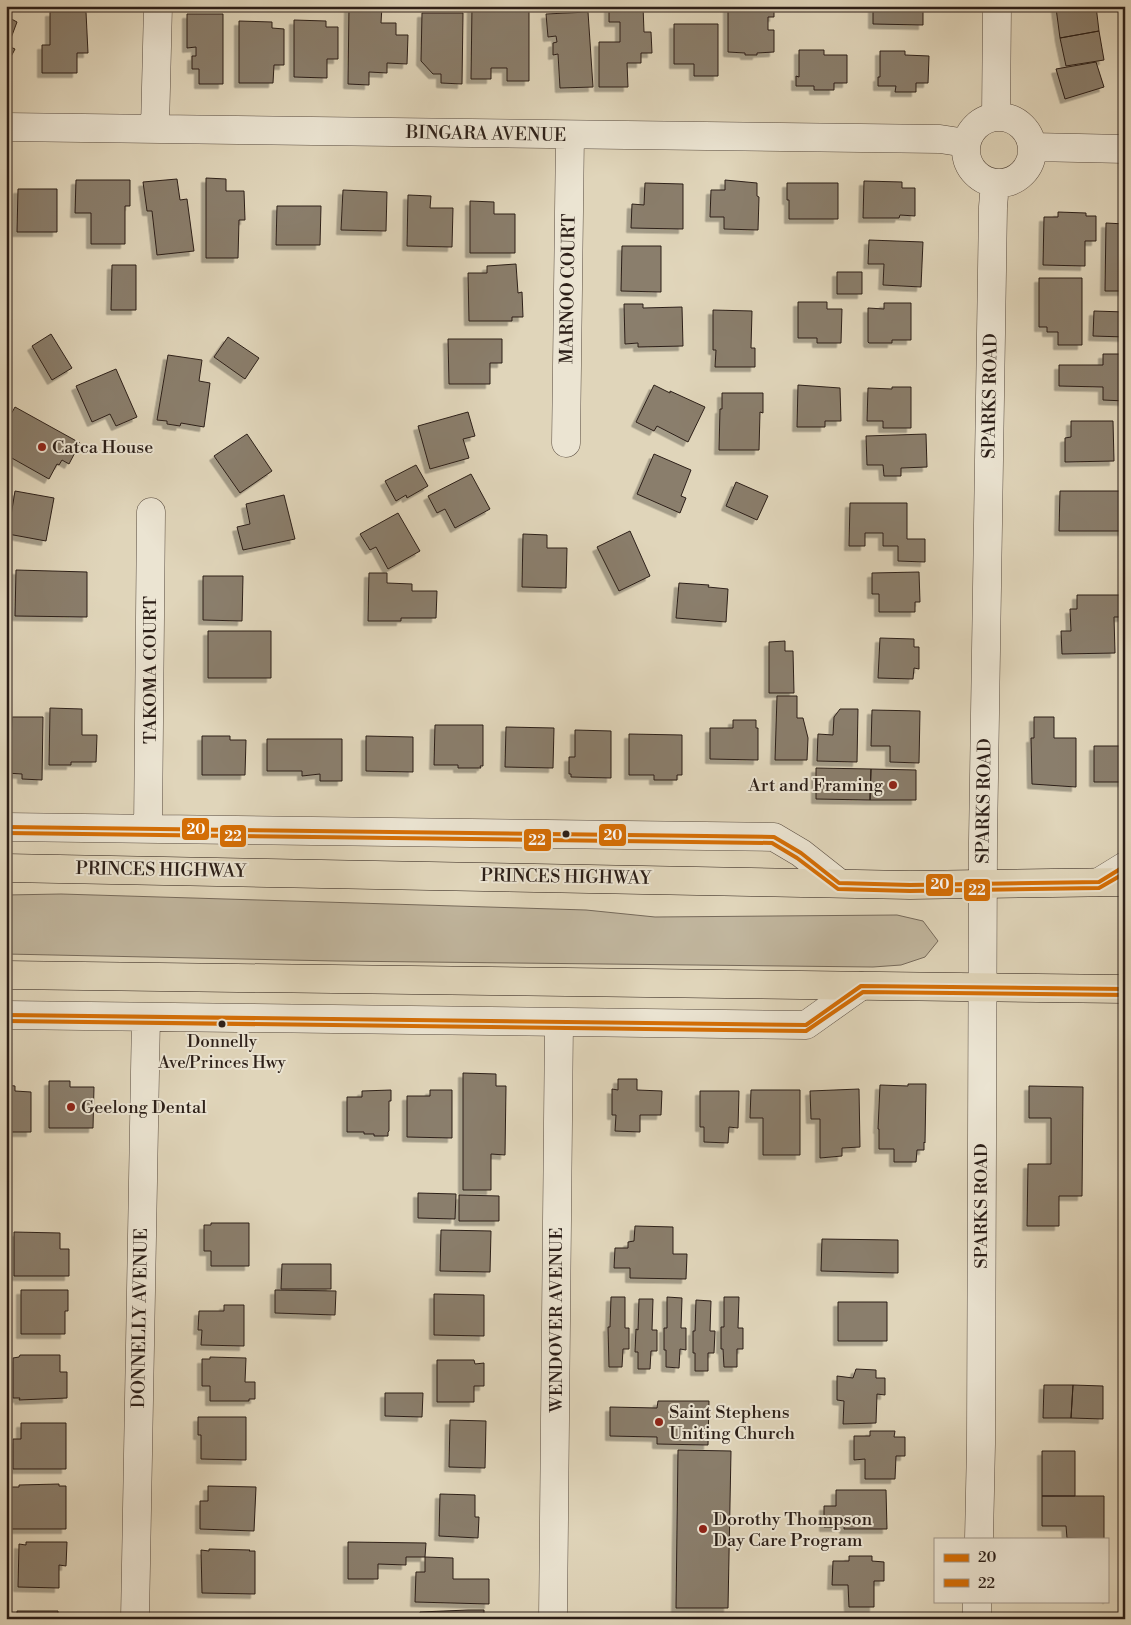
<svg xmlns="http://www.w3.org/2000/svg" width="1131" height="1625" viewBox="0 0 1131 1625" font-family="'Libre Bodoni',serif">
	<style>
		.green { fill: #c1b69e; stroke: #766a5b }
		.building { fill: #8a7e6c; stroke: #2c1f18; filter: url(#shadow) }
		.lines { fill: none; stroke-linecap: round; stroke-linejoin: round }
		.minor-casing { stroke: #594c40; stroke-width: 29 }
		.highway-casing { stroke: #2c1f18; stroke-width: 29 }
		.minor { stroke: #ebe4d2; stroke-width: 28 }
		.highway { stroke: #e0d5ba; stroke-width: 28 }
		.bus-1-casing { stroke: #ebe4d2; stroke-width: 8 }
		.bus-2-casing { stroke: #ebe4d2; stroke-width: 8 }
		.bus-1 { stroke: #d56e05; stroke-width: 4 }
		.bus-2 { stroke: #d56e05; stroke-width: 4 }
		.poi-dot { fill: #8f2418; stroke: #ebe4d2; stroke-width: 2 }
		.bus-dot { fill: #2c1f18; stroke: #ebe4d2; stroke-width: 2 }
		.labels { text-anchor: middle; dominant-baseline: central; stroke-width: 4; stroke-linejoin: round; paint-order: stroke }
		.bus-label { font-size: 17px; fill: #2c1f18; stroke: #ebe4d2 }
		.street-label { font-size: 18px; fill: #2c1f18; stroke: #ebe4d2 }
		.poi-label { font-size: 18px; fill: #2c1f18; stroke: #ebe4d2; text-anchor: start }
		.line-badge { stroke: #ebe4d2; stroke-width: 2 }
		.badge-label { font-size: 14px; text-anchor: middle; font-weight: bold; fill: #fff }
	</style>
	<defs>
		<filter id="shadow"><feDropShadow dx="-4.5" dy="4.5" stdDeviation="0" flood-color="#0004"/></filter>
	</defs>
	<rect width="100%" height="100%" fill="#e0d5ba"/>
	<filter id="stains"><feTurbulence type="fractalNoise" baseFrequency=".004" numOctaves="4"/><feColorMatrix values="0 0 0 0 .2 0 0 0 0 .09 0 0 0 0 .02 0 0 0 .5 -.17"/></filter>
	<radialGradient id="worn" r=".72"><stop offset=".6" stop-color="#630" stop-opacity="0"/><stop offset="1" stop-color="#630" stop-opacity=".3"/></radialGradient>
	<path class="green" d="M61,894L586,910L655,917L897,915L923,921L938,941L925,957L901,965L873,967L336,961L6,954V895Z"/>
	<path class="building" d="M349,6H382L381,23H396V35H408L407,64L387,63V73L369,72V85L348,84Z
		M472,6H529V81H507V68H491V79H471Z
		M609,6H643L644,32H651L652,53H641V63H627L628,87H599V42H620V22H609Z
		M728,6H774V17H768V30H774V52L757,53V55H745V53L728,52Z
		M873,6H923V25L873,24Z
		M1056,6H1083L1056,8Z
		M1096,6L1099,31L1060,38L1056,8Z
		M50,12H86L88,53H77V73H42V45H50Z
		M588,12L593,87L560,88L558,54L553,55V43L557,42L556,36L548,37L546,14Z
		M422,13H463L462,84L441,83V74H433L421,61Z
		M187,14H223V84H199V69H192V56H196V47L187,48Z
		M6,16L17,22L8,46L15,49L6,66Z
		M294,20L326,21V27H338V59H327V78L294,77Z
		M239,21L272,22V28L284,29V65H274L273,83H239Z
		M674,24H718V76H694V64H674Z
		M1099,31L1104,60L1066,66L1060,38Z
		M799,50H824V55H847V83H834V90H814V86H796V76L799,77Z
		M880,51H905V55L929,56L928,83H916V92H895L896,86H878V77H880Z
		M1096,62L1104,87L1065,99L1056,69Z
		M206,178L226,179V191H244L245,220H239L238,258H206Z
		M177,179L180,200L187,199L194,251L157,255L152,211H147L143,182Z
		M76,180H130V206H125V244H91V213H75Z
		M725,180L757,183V196L759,197L758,230L724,229V217H710L711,190H725Z
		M864,181L902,182V188H915V216L900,215L899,218H863Z
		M645,183L683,184V229L631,228L632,204L644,205Z
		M787,183H838V219H789V200H787Z
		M18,189H57V232H17Z
		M343,190L387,192L386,231L341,230Z
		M408,195L431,196L430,208H453L452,247L407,246Z
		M470,201L494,202V214H515V253H470Z
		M277,206H321L320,245H276Z
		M1058,212L1086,213V216H1096V241H1085V266L1043,265L1044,217H1058Z
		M1106,223L1125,224V291H1105Z
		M869,240L923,242L921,287L883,285L884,264H868Z
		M622,246H661V292L621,291Z
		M516,264L518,293L522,292L523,317H512V321H469L468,273H487V266Z
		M112,265H136V310H111Z
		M837,272H862V294H837Z
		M1039,278H1082V345H1058V332H1047V327H1039Z
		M798,302H827V309H842L841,343H817V338H798Z
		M884,303H911V340H892V343H869L868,342V308L884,309Z
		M624,304H643V308L682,307L683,346L638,347V343L625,344Z
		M713,310L752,311L751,348H755V367H715L716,350H713Z
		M1094,311L1125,312V337L1093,336Z
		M51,334L72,368L52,380L32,346Z
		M228,337L259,358L245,379L214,357Z
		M448,339H502V363H490V384H449Z
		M1103,354H1125V401L1103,400V387L1059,386V365H1103Z
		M168,355L202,360L199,381L210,383L204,427L181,423L180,426L167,424V421L157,420Z
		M116,369L137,417L116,426L110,414L92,422L76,386Z
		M654,385L670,393V391L705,407L688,442L657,426L654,431L636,422Z
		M798,385L840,388L841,421H825V427H797Z
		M892,387H911V428H883V421H867L868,388L892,389Z
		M722,393H763V413L760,412L759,450H719L720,409H722Z
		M15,407L80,443L69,464L62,460L59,465L57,464L49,479L10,457L12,454L6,451V423Z
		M468,412L475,436L463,439L469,458L430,469L418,426Z
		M1071,421H1113L1114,461L1065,462V438L1071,437Z
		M247,434L272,471L240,493L214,456Z
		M926,434L927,467L901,468V476H884L883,465H867L866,436Z
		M654,454L691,470L681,496L686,498L680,513L637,494Z
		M416,465L428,486L407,498L406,495L396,501L385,481Z
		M471,474L490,509L455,528L445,509L437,513L428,496Z
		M736,482L768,496L757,520L726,506Z
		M15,491L54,498L46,541L8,534Z
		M1060,491H1125V531H1059Z
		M284,495L295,539L243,550L237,527L250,524L246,504Z
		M850,503H907V539H925V562L898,561V546H883V533H865V546H849Z
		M398,513L420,551L388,569L376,547L370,550L360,534Z
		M630,531L650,576L619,591L597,547Z
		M523,534L547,535V548H567L566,588L522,587Z
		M16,570L87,572V617L15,616Z
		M919,572L920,602H915V612H879V594H872V573Z
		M369,573H387V583L412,584V591H437L436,618H401V621H368Z
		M203,576H243L242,621L203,620Z
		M679,583L709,585L708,587L728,589L726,622L676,618Z
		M1077,595H1123V617H1114L1115,653L1062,654L1061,631H1071L1070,609H1077Z
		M208,631H271V678H208Z
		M880,638L914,639V647H919V669L914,668L913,679L878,678Z
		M785,641V651H793L794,693H769V642Z
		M777,696H797V718H803L808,738L807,760H775Z
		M50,708L82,709V735H97L96,762H71V765H49Z
		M840,709H858L857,762L817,761L818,734L833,735L834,717Z
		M872,710L920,711L919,763L890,762V746H871Z
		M12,717H43L42,780L22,779V774L6,773V746H11Z
		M1034,717H1054V738H1076V787L1032,784L1031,738H1034Z
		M733,720H756V728H758V760L710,759V728H733Z
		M435,725H483V766H480L481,768H458V765H434Z
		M506,727L554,728L553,768L505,767Z
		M575,730L611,731V778L571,777V774H569V757H575Z
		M629,734L682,735V775H677V780H654V775H629Z
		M202,736H230V740H246L245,775H202Z
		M366,736L413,737V772L366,771Z
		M267,739H342V781H320V774L302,776V771H267Z
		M1094,746H1125V782H1094Z
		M816,768L871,769L870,800L816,799Z
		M871,769L916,770V800H870Z
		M463,1073L496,1074V1086H506L505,1155L491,1154V1190H463Z
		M618,1079H637V1090L662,1091L661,1115H640V1132L615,1131L616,1115H612V1089L618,1090Z
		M49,1081H70V1087H94L93,1128H49Z
		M908,1084H926L925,1143L924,1142V1150H917L916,1162H894V1149H879V1129H878L880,1085L908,1086Z
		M6,1085L15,1086V1091L31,1092V1132H6Z
		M1029,1086L1083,1087L1082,1196H1059V1226H1027L1028,1164H1051V1118H1029Z
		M859,1089L860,1147L842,1148V1156L820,1158V1119H811L810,1091Z
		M391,1090V1101H389V1131L388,1132V1136H374V1134H364V1132H347V1097H362V1091Z
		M430,1090H452V1138L407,1137V1096H430Z
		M751,1090H800V1155H763V1118H750Z
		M700,1091H739L738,1128L729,1127L728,1143L704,1142V1127H700Z
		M418,1193L456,1194L455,1219L418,1218Z
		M459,1195L499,1196V1221H459Z
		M211,1223H249V1266H211V1251H204V1225H211Z
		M635,1226L673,1227V1254H687L686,1279L630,1278V1268H614L615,1248H628V1242L634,1241Z
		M441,1230L491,1231L490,1272L440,1271Z
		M14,1232L60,1233V1249H69V1276H14Z
		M822,1239L898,1240V1273L821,1271Z
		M282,1264H331V1289H281Z
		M21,1290H68V1311H65V1334H21Z
		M275,1290L336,1291L335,1315L275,1313Z
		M434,1294L484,1295V1336L434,1335Z
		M611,1297H625V1328H629V1349H623L622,1367H609L608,1327H610Z
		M667,1297L682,1298L681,1328H686V1350L680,1349L679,1368L666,1367V1350H664V1328H667Z
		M724,1297H739L738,1328H743V1349H737V1367H724L723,1349H721V1327H724Z
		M639,1299H653L652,1330H657V1351H651L650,1369H638V1352H635L636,1329L638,1330Z
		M696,1300L711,1301L710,1331H715L714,1353H708V1371H695V1353H693V1331H695Z
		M838,1302H887V1341H838Z
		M224,1305H244V1346L201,1345L202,1330H198L199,1311H224Z
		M20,1355H60V1372H67V1398L19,1400L20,1398H13V1358L19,1357Z
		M210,1357L246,1358L245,1382H255V1399H249V1401H210V1386H202V1359H210Z
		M437,1360H474L475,1364L484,1363V1386H474V1402H437Z
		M856,1369L876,1370V1378H885V1395L877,1394L876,1423L843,1424L844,1401L837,1400V1376L853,1378Z
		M1044,1385H1073L1071,1418H1043Z
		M1073,1385L1103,1386V1419L1071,1418Z
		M385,1393H423L422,1417L385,1416Z
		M658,1401H709L708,1445L657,1444V1437L610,1436V1407L657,1408Z
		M198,1417H246V1460L201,1459V1435H198Z
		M450,1420L486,1421L485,1468L449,1467Z
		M21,1423H66V1469H13V1439H21Z
		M870,1431H895L894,1437H905V1456H896L895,1479H865V1459L854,1460V1436H870Z
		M678,1450L731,1451L728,1608H676Z
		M1042,1451H1075V1496H1042Z
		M59,1484V1486H66V1529H7L6,1487H19V1485Z
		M208,1486L256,1487L254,1531L200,1529V1501H208Z
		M836,1490H886L887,1529H844V1522H839V1527H824V1506H836Z
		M440,1494L475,1495V1517H479L478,1538L439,1536Z
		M1042,1496H1104V1539L1067,1538L1066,1526H1042Z
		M26,1542H67L66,1566L59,1565V1588L18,1587L19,1544L26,1545Z
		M348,1542L426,1543L425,1557H406V1565L378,1564V1579H348Z
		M209,1549L250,1550L249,1551H255V1594L202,1593L201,1550L209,1551Z
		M849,1556H872V1561L884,1562V1581H874V1607H849L848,1585H832L833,1561H849Z
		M425,1557L453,1558V1579H489V1604L415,1602L416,1572H425Z
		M1107,1557H1108V1599H1107Z
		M468,1610H484V1619H420V1612Z
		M17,1611H58V1619H17Z
		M1046,1614L1098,1615V1619H1046Z
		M207,1616L242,1617V1619H207Z"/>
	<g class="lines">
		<defs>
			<path id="minor" d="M996,117L997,6
				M966 150a33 33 0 1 1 66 0a33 33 0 1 1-66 0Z
				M6,127L940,139L966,143
				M155,128L158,6
				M1032,147L1125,149
				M566,443L570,135
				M6,827L774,837L801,853L839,883
				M148,829L151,512
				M1099,882L1125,866
				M6,1015L806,1025L861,986
				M979,1539L981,1444L983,841L993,207L995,183
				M135,1619L146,1017
				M553,1619L559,1022
				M977,1619V1601"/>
			<path id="highway" d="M6,868L910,885L1125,882
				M6,975L1125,989"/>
		</defs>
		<use href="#minor" class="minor-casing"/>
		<use href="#highway" class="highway-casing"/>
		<use href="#minor" class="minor"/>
		<use href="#highway" class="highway"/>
		<defs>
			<path id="bus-1" d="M6,827L774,837L801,853L839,883L910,885L1099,882L1125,866
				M6,1015L806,1025L861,986L1125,989"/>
			<path id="bus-2" d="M6,833L772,843L797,858L838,889L910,891L1099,888L1125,873
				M6,1021L806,1031L863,992L1125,995"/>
		</defs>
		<use href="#bus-1" class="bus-1-casing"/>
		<use href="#bus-2" class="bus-2-casing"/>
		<use href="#bus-1" class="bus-1"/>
		<use href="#bus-2" class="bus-2"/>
	</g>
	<g class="poi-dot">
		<circle cx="42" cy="447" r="5"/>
		<circle cx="893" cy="785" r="5"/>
		<circle cx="71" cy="1107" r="5"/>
		<circle cx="659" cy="1422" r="5"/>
		<circle cx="703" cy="1529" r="5"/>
	</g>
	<g class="bus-dot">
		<circle cx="566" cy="834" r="4.5"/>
		<circle cx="222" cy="1024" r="4.5"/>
	</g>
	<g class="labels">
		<g class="bus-label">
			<text x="222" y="1042">Donnelly<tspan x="222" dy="21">Ave/Princes Hwy</tspan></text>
		</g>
		<g class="street-label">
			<text transform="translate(486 134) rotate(1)">BINGARA AVENUE</text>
			<text transform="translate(568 289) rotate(-89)">MARNOO COURT</text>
			<text transform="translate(990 396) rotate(-89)">SPARKS ROAD</text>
			<text transform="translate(150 670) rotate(-90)">TAKOMA COURT</text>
			<text transform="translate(984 801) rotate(-89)">SPARKS ROAD</text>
			<text transform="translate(161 870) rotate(1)">PRINCES HIGHWAY</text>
			<text transform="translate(566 877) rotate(1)">PRINCES HIGHWAY</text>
			<text transform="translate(981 1206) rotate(-90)">SPARKS ROAD</text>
			<text transform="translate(140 1318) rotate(-89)">DONNELLY AVENUE</text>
			<text transform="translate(556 1320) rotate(-90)">WENDOVER AVENUE</text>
		</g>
		<g class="poi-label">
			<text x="52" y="447">Catca House</text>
			<text x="883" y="785" text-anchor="end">Art and Framing</text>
			<text x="81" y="1107">Geelong Dental</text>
			<text x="669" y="1412">Saint Stephens<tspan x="669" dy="21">Uniting Church</tspan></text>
			<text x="713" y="1519">Dorothy Thompson<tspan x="713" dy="21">Day Care Program</tspan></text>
		</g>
	</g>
	<g class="line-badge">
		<rect x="181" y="817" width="29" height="24" rx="5" fill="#d56e05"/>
		<rect x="598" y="823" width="29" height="24" rx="5" fill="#d56e05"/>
		<rect x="219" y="824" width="28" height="24" rx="5" fill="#d56e05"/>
		<rect x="523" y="828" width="29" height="24" rx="5" fill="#d56e05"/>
		<rect x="925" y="873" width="29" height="24" rx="5" fill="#d56e05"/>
		<rect x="963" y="878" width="28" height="24" rx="5" fill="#d56e05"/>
	</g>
	<g class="badge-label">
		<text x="196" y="834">20</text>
		<text x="613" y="840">20</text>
		<text x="233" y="841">22</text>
		<text x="537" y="845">22</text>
		<text x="940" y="889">20</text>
		<text x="977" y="895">22</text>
	</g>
	<rect width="1131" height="1625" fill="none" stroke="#e0d5ba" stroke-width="25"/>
	<rect x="8" y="8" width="1116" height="1610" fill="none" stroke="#2c1f18" stroke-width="2.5"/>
	<rect x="12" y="12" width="1106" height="1600" fill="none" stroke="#2c1f18"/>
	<rect x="934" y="1538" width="175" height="65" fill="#ebe4d2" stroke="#9f9588"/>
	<rect x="944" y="1554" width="25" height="8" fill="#d56e05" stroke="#9f9588"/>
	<text x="978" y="1562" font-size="15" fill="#2c1f18">20</text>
	<rect x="944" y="1579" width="25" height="8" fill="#d56e05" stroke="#9f9588"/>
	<text x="978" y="1588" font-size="15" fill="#2c1f18">22</text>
	<rect width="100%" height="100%" filter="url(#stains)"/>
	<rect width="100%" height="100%" fill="url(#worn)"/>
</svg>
